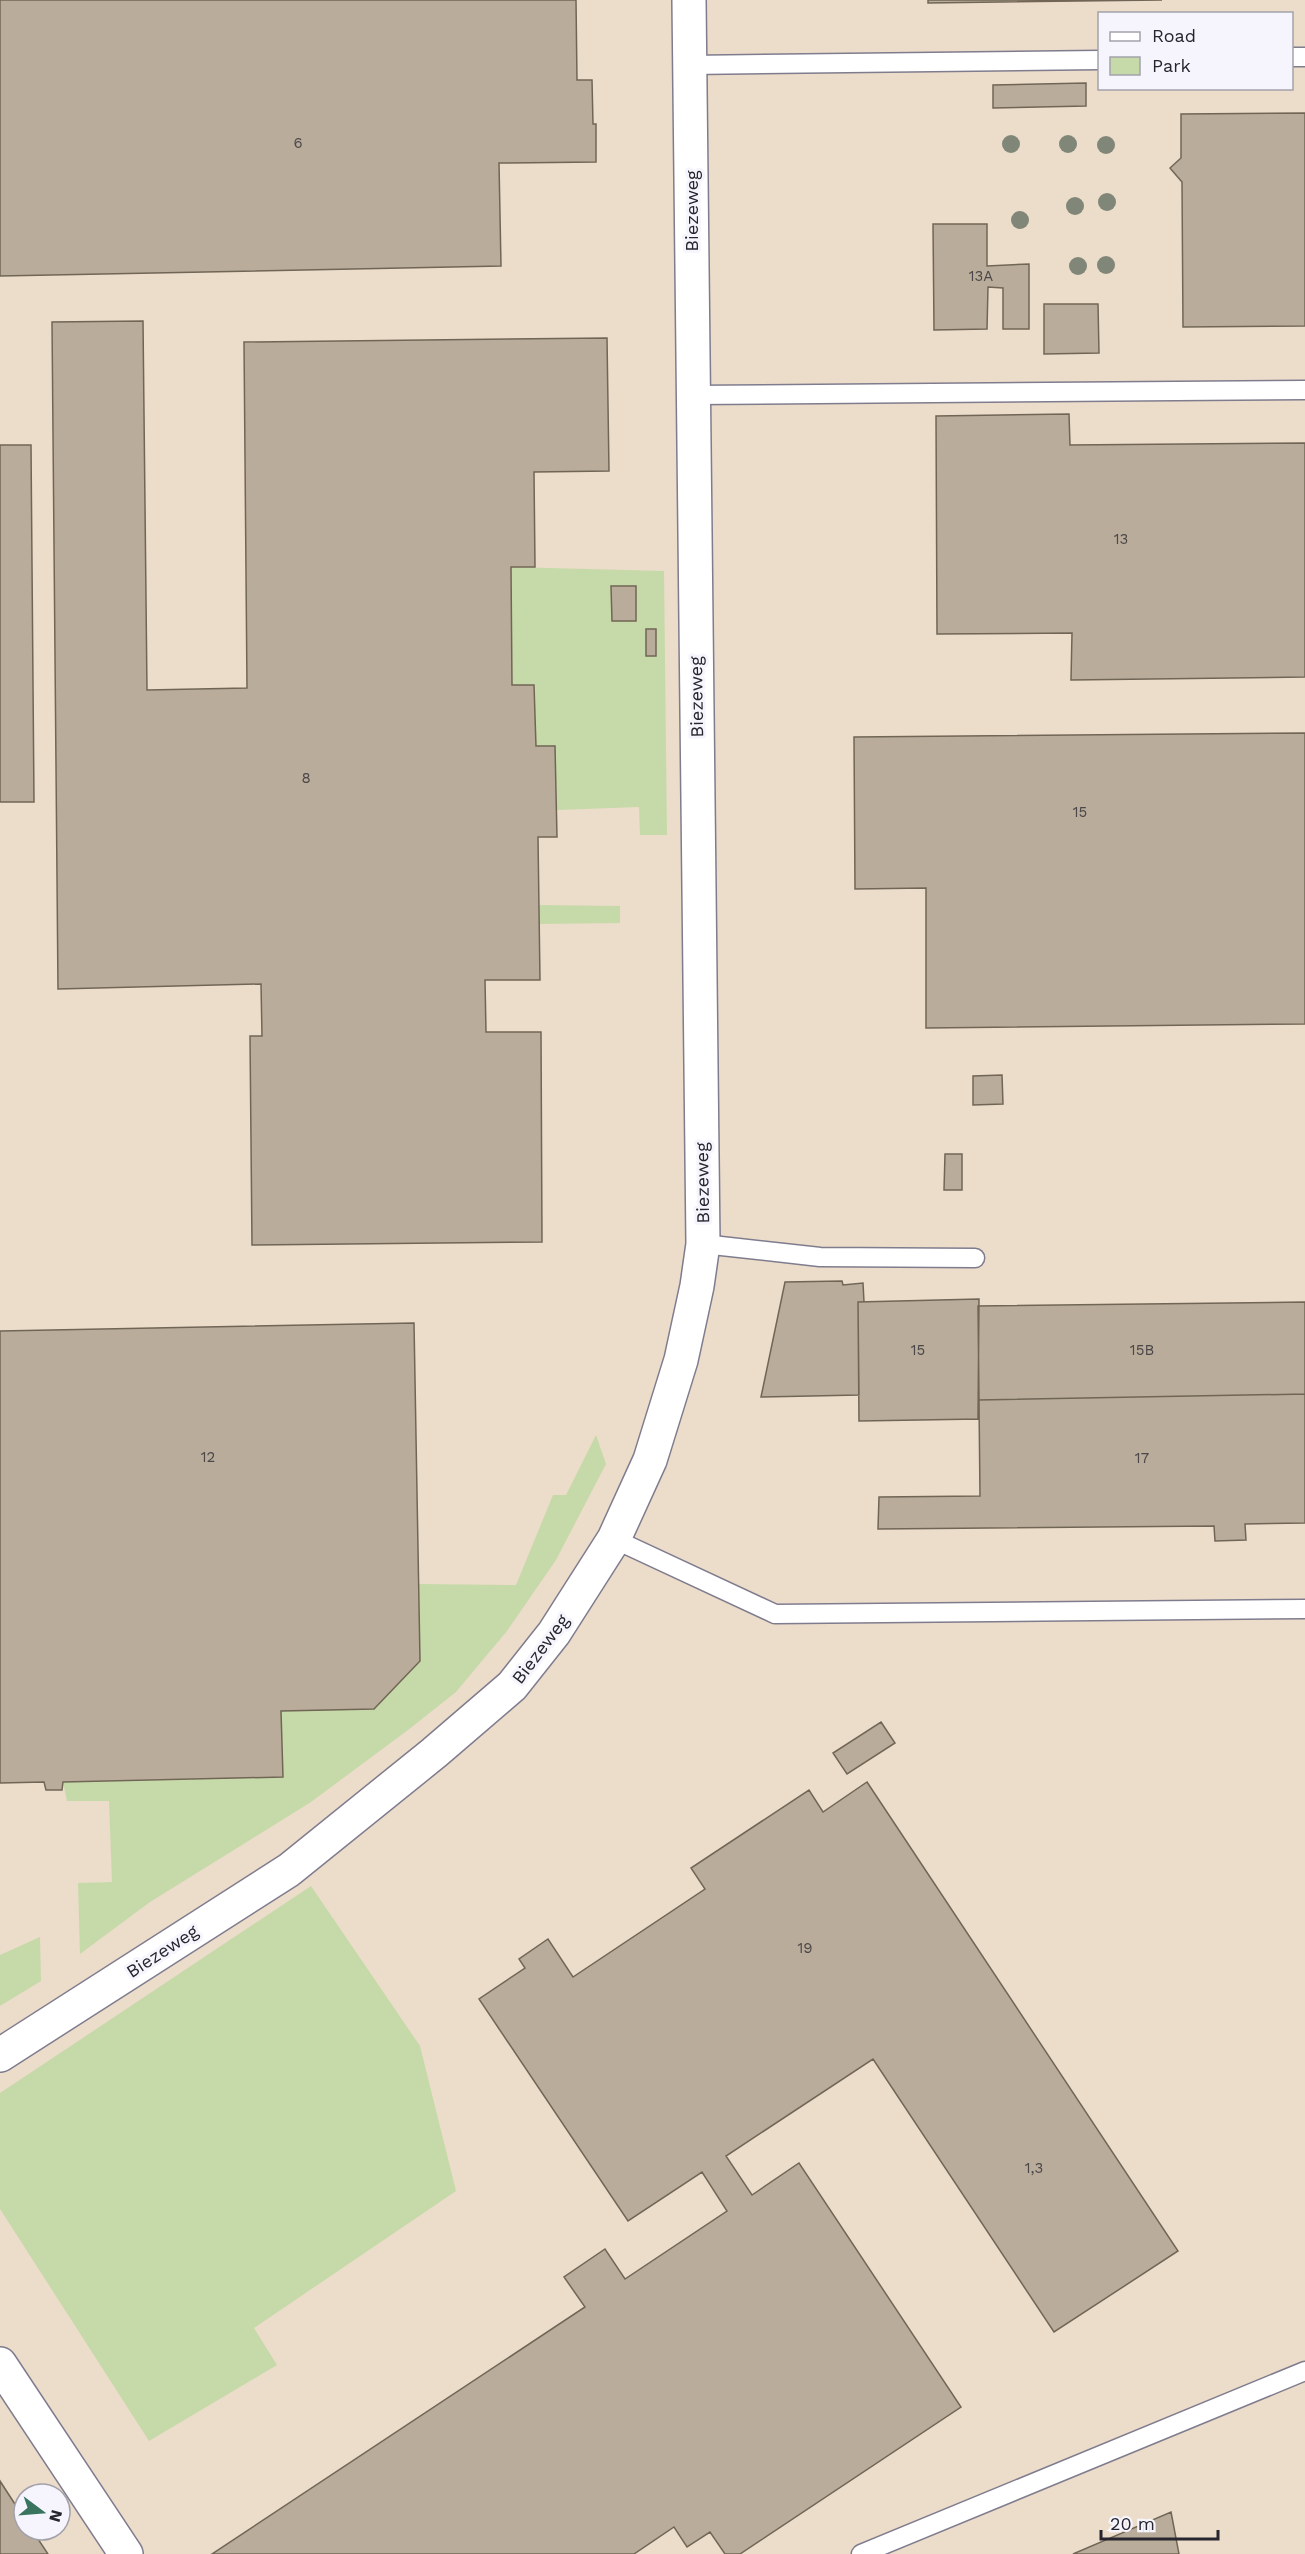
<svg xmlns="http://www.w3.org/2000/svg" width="1305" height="2554" viewBox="0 0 1305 2554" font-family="'Work Sans',sans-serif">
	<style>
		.industrial { fill: #ecdcca; fill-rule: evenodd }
		.green { fill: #c6daa9 }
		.building { fill: #b9ac9b; stroke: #716656; stroke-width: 1.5 }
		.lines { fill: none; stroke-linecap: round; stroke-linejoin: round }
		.lane-casing { stroke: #7f7c8e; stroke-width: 21 }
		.street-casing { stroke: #7f7c8e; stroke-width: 36 }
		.lane { stroke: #fff; stroke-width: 18 }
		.street { stroke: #fff; stroke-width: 33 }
		.tree { fill: #808678 }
		.labels { text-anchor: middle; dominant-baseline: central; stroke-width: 6; stroke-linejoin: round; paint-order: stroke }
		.number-label { font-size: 15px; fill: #4c4849 }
		.street-label { font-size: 18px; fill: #27262e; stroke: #f6f5fd }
	</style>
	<rect width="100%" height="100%" fill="#e9e5fa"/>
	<path class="industrial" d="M0,0H1305V2554H0ZM1100,14H1292V88H1100ZM24,2494H60V2530H24Z"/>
	<path class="green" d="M511,567L664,571L667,835H640L639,807L557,810L555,746H536L534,685H512Z
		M539,905L620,906V923L539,924Z
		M596,1435L606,1464L556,1560L507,1631L456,1692L408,1730L311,1802L150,1902L80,1954L78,1883L112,1882L109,1801H67L63,1782L283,1777L281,1711L374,1709L420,1661L419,1584L516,1585L553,1495H566Z
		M311,1886L420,2046L456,2191L254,2328L277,2365L149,2441L0,2209V2093Z
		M40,1937L41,1981L0,2006V1955Z"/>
	<path class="building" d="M0,0H576L577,80H592L593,124H596V162L499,163L501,266L0,276Z
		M928,0H1162L928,3Z
		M1086,83V106L993,108V85Z
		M1305,113V326L1183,327L1182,182L1170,168L1181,158V114Z
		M933,224H987V266L1029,264V329H1003V288L988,287L987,329L934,330Z
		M1044,304H1098L1099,353L1044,354Z
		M143,321L147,690L247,688L244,342L607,338L609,471L534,472L535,567H511L512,685H534L536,746H555L557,837H538L540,980H485L486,1032H541L542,1242L252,1245L250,1036H262L261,984L58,989L52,322Z
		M1069,414L1070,445L1305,443V677L1071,680L1072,633L937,634L936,416Z
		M0,445H31L34,802H0Z
		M611,586H636V621H612Z
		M646,629H656V656H646Z
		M1305,733V1024L926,1028V888L855,889L854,737Z
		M1002,1075L1003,1104L973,1105V1076Z
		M945,1154H962V1190H944Z
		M842,1281L843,1285L863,1283L864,1302H858L859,1395L761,1397L785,1282Z
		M979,1299L978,1419L859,1421L858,1302Z
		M1305,1302V1394L979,1400L978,1306Z
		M414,1323L420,1661L374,1709L281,1711L283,1777L63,1782L62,1790H46L44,1782L0,1783V1331Z
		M1305,1394V1523L1245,1524L1246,1540L1215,1541L1214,1526L878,1529L879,1497L980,1496L979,1400Z
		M881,1722L895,1743L847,1774L833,1753Z
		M867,1782L1178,2251L1054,2332L873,2059L726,2156L752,2195L799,2163L961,2407L740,2554H725L710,2532L687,2547L674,2527L634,2554H212L585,2307L564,2277L605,2249L625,2279L727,2211L702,2172L628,2221L479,1999L525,1968L519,1959L548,1939L573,1977L705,1889L691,1868L809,1790L823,1812Z
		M0,2481L24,2518V2530H32L48,2554H0Z
		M1171,2512L1179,2554H1073Z"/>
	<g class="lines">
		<defs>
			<path id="lane" d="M1292,57H1305
				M690,65L1100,60
				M693,395L1305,390
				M703,1244L820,1257L975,1258
				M614,1539L775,1614L1305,1609
				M861,2554L1305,2371"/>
			<path id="street" d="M0,2055L289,1870L434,1753L512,1686L554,1633L614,1539L650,1460L681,1360L697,1286L703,1244L689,0
				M0,2364L126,2554"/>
		</defs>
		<use href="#lane" class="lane-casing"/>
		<use href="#street" class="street-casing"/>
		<use href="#lane" class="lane"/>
		<use href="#street" class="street"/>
	</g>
	<g class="tree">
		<circle cx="1011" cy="144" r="9"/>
		<circle cx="1068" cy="144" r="9"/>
		<circle cx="1106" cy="145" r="9"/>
		<circle cx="1107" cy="202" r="9"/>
		<circle cx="1075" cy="206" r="9"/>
		<circle cx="1020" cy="220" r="9"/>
		<circle cx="1106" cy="265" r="9"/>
		<circle cx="1078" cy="266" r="9"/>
	</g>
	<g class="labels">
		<g class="number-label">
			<text x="298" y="143">6</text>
			<text x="981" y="276">13A</text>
			<text x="1121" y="539">13</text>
			<text x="306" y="778">8</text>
			<text x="1080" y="812">15</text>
			<text x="918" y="1350">15</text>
			<text x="1142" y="1350">15B</text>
			<text x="208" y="1457">12</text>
			<text x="1142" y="1458">17</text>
			<text x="805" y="1948">19</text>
			<text x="1034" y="2168">1,3</text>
		</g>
		<g class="street-label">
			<text transform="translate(691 211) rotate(-90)">Biezeweg</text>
			<text transform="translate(696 697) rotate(-91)">Biezeweg</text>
			<text transform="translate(702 1183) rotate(-91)">Biezeweg</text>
			<text transform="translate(540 1649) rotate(-53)">Biezeweg</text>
			<text transform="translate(162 1951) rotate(-33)">Biezeweg</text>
		</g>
	</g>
	<rect x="1098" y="12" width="195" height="78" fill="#f6f5fd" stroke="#a3a2aa" stroke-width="1.5"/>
	<rect x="1110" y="32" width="30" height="9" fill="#ffffff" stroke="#a3a2aa" stroke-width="1.5"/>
	<text x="1152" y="42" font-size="18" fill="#27262e">Road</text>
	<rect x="1110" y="57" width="30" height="18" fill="#c6daa9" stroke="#a3a2aa" stroke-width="1.5"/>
	<text x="1152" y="72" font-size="18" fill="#27262e">Park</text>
	<g transform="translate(42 2512) rotate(106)"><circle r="28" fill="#f6f5fd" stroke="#a3a2aa" stroke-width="1.5"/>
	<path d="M0-4.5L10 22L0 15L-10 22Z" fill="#39745e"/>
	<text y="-9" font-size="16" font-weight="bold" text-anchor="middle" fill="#27262e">N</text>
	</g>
	<path d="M1101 2530v9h117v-9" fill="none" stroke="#27262e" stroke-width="3"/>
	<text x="1110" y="2530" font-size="18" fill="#27262e" stroke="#f6f5fd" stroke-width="4.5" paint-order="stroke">20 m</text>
</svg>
